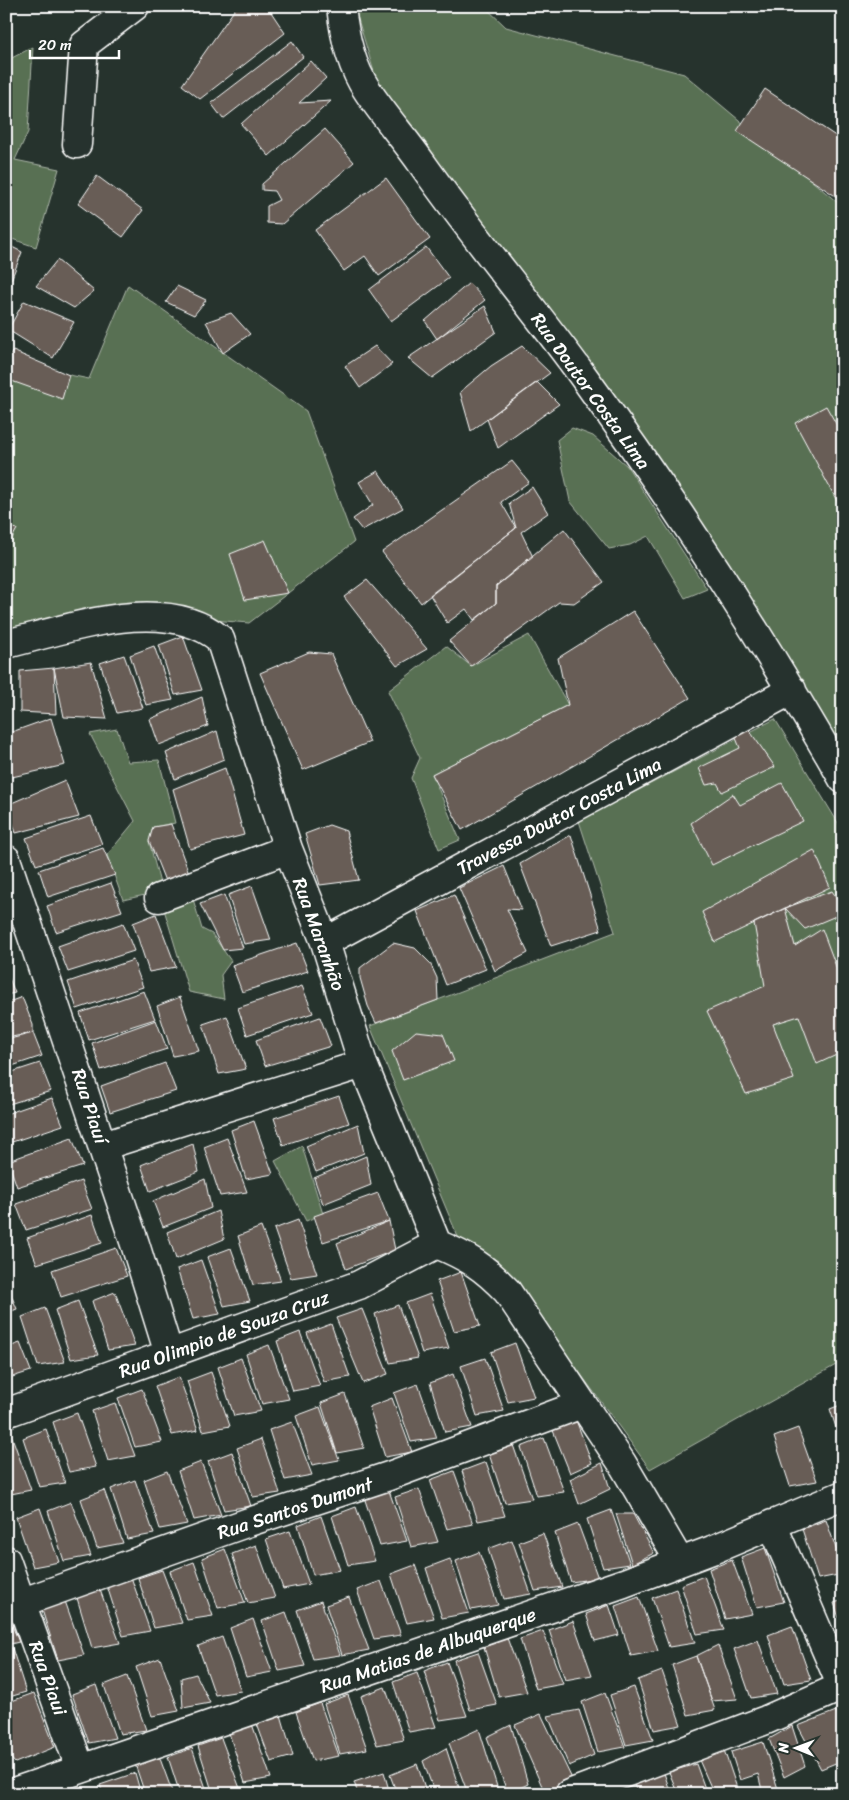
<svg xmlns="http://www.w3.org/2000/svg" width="849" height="1800" viewBox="0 0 849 1800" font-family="Sriracha,sans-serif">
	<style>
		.green { fill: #596f53; stroke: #acb7a9 }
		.building { fill: #685d56; stroke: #fff }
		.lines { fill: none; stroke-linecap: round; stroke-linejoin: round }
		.minor-casing { stroke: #fff; stroke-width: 31 }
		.minor { stroke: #26332d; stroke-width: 28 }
		.labels { text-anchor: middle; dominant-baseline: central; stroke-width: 4; stroke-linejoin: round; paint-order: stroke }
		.street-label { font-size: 19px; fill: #fff; stroke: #26332d }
	</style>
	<rect width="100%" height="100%" fill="#26332d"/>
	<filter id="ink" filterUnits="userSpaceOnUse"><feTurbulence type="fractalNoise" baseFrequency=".02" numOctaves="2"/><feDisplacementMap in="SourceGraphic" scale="10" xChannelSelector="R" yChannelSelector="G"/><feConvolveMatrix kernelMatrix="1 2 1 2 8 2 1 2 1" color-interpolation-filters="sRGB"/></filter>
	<g filter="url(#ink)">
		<path class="green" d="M354,6H484L506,27L684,74L843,207V751L790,661L569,335L381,95Z
			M33,47L28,132L15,160L59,169L36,247L6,237V61Z
			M128,285L306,411L354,542L249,623L116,612L6,630V362L89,379Z
			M572,428L593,436L627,466L707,589L685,598L648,536L630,545L609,549L570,501L557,440Z
			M529,635L568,705L432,774L460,840L439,849L411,778L420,758L388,691L446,646L471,666Z
			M775,719L843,831V1361L650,1469L498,1261L458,1237L370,1026L615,932L579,821Z
			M117,729L128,762L159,760L175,823L153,827L149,841L162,891L123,900L107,855L135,821L90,734Z
			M193,899L202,929L212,934L231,961L221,975L224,999L189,992L163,906Z
			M302,1146L323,1214L306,1221L275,1161Z"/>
		<path class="building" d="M237,6H267L285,33L200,99L182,85Z
			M292,41L303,57L223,119L211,103Z
			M311,61L326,78L299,103L331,101L269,156L241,124Z
			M765,89L843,141V201L737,131Z
			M325,129L354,162L282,224L267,223V206L279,200L274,191L262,190V184Z
			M97,176L143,210L123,237L78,204Z
			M386,178L430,239L379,276L365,256L344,271L315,230Z
			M6,244L22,252L11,280L6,278Z
			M426,247L449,278L391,321L369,290Z
			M57,260L94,291L74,308L36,286Z
			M469,283L485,300L437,339L425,321Z
			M177,286L206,300L194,315L166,302Z
			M24,301L74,322L53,358L8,330Z
			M485,306L496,332L432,378L408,358Z
			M231,313L250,334L223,353L206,322Z
			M375,346L392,364L360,388L345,366Z
			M522,346L550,373L471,431L460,392L491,366Z
			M13,351L69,375L62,399L6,379V361Z
			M537,382L559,404L498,448L487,419Z
			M826,406L843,436V512L795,423Z
			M512,461L529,482L501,502L516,528L421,603L382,552Z
			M378,471L403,508L362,530L353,519L373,505L359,482Z
			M532,487L548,513L521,532L533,557L496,586V603L474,620L466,609L447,623L430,595L516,528L509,503Z
			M6,526L17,529L6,549Z
			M564,529L604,582L574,603L559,602L471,666L449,641L496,603V586Z
			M265,540L288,593L245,600L230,554Z
			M367,580L427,649L397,666L344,597Z
			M633,611L690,698L462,830L432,774L568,705L558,658Z
			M183,636L202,690L175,695L159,645Z
			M154,646L173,700L146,705L130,655Z
			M309,652L331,654L370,742L303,770L260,673Z
			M124,655L143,708L117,713L100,663Z
			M91,662L107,719L64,717L54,668Z
			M54,668L56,714L20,712V671Z
			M202,697L208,726L159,745L150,719Z
			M51,718L65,765L12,777L6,761V734Z
			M747,727L775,767L722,792L717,783L706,785L699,768L740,748L734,733Z
			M217,731L224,759L175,779L166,753Z
			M225,768L244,835L190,849L173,789Z
			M65,780L79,817L16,833L7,805Z
			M782,783L803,821L712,865L691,823L733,794L740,805Z
			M91,816L102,844L36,865L26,838Z
			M171,824L189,873L165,881L149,841L153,827Z
			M329,825L346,831L359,880L320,885L305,834Z
			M571,835L601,930L551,946L520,864Z
			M103,848L115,875L48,897L39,870Z
			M814,850L830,887L715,942L702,912Z
			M504,866L522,910L507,909L528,953L495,971L459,888Z
			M111,883L122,911L56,932L47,906Z
			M252,886L271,940L244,944L228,895Z
			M832,891L843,907V913L805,929L785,908Z
			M224,895L243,948L223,950L200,904Z
			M454,895L486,969L446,985L417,911Z
			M785,908L795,946L822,929L843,985V1052L817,1064L799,1016L773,1024L794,1079L746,1094L707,1011L765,986L754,923Z
			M156,914L176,967L149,972L133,923Z
			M123,923L134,951L68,972L58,946Z
			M297,943L308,971L242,992L232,965Z
			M393,943L415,948L430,963L437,978L438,1000L376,1023L368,1006L360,978V968Z
			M133,960L143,987L77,1009L68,982Z
			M6,971L15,993L6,995Z
			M302,986L313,1013L247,1035L238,1008Z
			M144,991L155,1019L89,1040L80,1013Z
			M22,997L33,1025V1033L6,1038V1003Z
			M180,997L199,1051L173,1056L157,1006Z
			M227,1016L246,1069L219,1074L203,1024Z
			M320,1017L331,1046L265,1066L256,1040Z
			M156,1020L167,1049L101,1070L92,1043Z
			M416,1031L443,1034L454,1061L403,1080L392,1051Z
			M33,1033L42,1056L6,1068V1040Z
			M40,1063L51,1091L6,1105V1074Z
			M165,1063L176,1091L110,1112L101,1086Z
			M339,1096L349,1123L283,1145L274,1118Z
			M52,1098L63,1125L6,1144V1114Z
			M254,1121L273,1174L246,1179L231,1130Z
			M358,1124L364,1153L316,1172L306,1146Z
			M72,1138L83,1166L17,1187L8,1161Z
			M227,1138L247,1192L220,1196L204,1147Z
			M193,1144L199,1172L150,1191L141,1165Z
			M366,1156L371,1185L323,1204L314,1178Z
			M205,1179L211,1208L163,1227L153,1201Z
			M81,1181L92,1209L26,1230L16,1204Z
			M378,1193L389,1221L323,1242L314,1216Z
			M218,1211L224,1239L176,1259L167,1232Z
			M92,1215L102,1243L37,1264L27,1238Z
			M298,1220L317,1274L291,1278L274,1229Z
			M389,1221L395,1250L346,1269L337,1243Z
			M261,1227L281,1281L253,1285L238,1236Z
			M116,1248L127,1276L61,1297L52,1270Z
			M231,1248L250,1301L224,1306L207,1257Z
			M201,1260L220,1314L193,1319L177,1269Z
			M461,1272L480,1326L454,1331L437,1281Z
			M6,1283L17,1309L6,1313Z
			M115,1292L135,1346L108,1350L92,1301Z
			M430,1294L449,1348L422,1353L406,1303Z
			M78,1301L98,1355L71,1359L55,1310Z
			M398,1305L418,1358L390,1363L375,1314Z
			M45,1308L65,1362L38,1366L22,1317Z
			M362,1309L388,1374L363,1383L336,1318Z
			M331,1324L350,1377L324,1382L307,1333Z
			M300,1332L320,1386L293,1391L277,1341Z
			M20,1343L31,1371L6,1379V1348Z
			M515,1343L534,1397L508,1402L491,1352Z
			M269,1345L289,1399L262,1404L246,1354Z
			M241,1358L261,1411L234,1416L218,1367Z
			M485,1358L504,1411L477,1416L461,1366Z
			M211,1372L230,1426L203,1431L187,1381Z
			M453,1374L472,1427L445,1432L430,1383Z
			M179,1377L198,1430L172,1435L155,1386Z
			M418,1384L437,1438L411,1442L394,1393Z
			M142,1389L162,1442L135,1447L118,1398Z
			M345,1394L364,1448L337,1453L321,1403Z
			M392,1398L412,1452L385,1457L369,1407Z
			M115,1403L135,1456L108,1461L92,1411Z
			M843,1404V1449L830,1409Z
			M320,1407L339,1460L312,1465L296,1416Z
			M77,1413L96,1467L69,1472L53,1422Z
			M576,1420L592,1463L570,1473L552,1428Z
			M292,1422L312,1475L285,1480L269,1430Z
			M798,1428L817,1481L790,1486L774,1437Z
			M46,1429L65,1483L39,1487L23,1438Z
			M12,1437L31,1490L6,1495V1439Z
			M544,1438L564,1492L537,1496L521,1447Z
			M261,1439L280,1493L253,1497L237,1448Z
			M513,1445L532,1499L505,1503L489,1454Z
			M232,1452L251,1506L224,1510L208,1461Z
			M201,1462L221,1515L194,1520L178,1471Z
			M486,1462L505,1516L478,1521L462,1471Z
			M602,1463L610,1489L579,1504L570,1479Z
			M167,1471L187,1524L160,1529L144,1480Z
			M454,1471L473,1524L447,1529L430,1480Z
			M135,1480L154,1534L127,1539L111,1489Z
			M388,1488L407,1541L380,1546L364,1497Z
			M419,1489L438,1542L411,1547L395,1497Z
			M104,1490L123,1543L97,1548L81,1499Z
			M71,1502L91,1556L64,1561L48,1511Z
			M356,1507L375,1561L348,1565L332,1516Z
			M40,1508L59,1562L33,1567L16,1517Z
			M611,1510L630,1564L603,1568L587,1519Z
			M616,1514H633L654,1553L632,1564Z
			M321,1516L340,1570L313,1575L298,1525Z
			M826,1520L843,1568V1574L818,1579L802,1529Z
			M578,1524L598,1578L571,1582L555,1533Z
			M290,1531L309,1584L283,1589L266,1539Z
			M543,1533L562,1587L535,1591L519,1542Z
			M512,1540L531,1594L504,1599L488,1549Z
			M256,1545L275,1598L248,1603L232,1554Z
			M765,1548L784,1602L757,1607L741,1557Z
			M225,1549L245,1603L218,1608L202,1558Z
			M479,1552L498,1605L471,1610L456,1561Z
			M450,1559L469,1613L442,1618L426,1568Z
			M732,1560L752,1614L725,1619L709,1569Z
			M194,1562L213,1616L187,1620L170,1571Z
			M415,1565L434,1618L407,1623L391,1574Z
			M162,1570L182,1623L154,1628L138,1578Z
			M704,1576L724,1630L697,1634L681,1585Z
			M131,1577L150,1631L123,1636L107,1586Z
			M381,1581L401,1635L374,1639L357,1590Z
			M676,1589L695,1643L669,1647L652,1598Z
			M100,1590L120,1643L92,1648L77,1598Z
			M349,1597L369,1650L342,1655L326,1605Z
			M639,1597L658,1651L631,1656L615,1606Z
			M843,1600V1630L834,1603Z
			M65,1601L84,1655L58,1660L42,1610Z
			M321,1601L340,1655L313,1659L297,1610Z
			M609,1605L619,1635L595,1641L586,1614Z
			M286,1612L305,1666L279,1671L262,1621Z
			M253,1619L272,1672L246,1677L230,1628Z
			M573,1621L592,1675L565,1680L549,1630Z
			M11,1623L19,1642L6,1645V1625Z
			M792,1626L811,1680L784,1684L768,1635Z
			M543,1631L563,1684L536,1689L520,1639Z
			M222,1637L241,1691L215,1695L198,1646Z
			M507,1638L527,1692L499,1697L484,1647Z
			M758,1640L777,1694L751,1698L734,1649Z
			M718,1645L737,1699L712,1701L696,1656Z
			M12,1648L26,1692L6,1698V1649Z
			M478,1652L497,1705L470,1710L454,1660Z
			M696,1656L715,1710L688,1715L672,1665Z
			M160,1658L179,1711L152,1716L136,1667Z
			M447,1662L467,1716L440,1720L424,1671Z
			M662,1671L681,1725L654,1730L638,1680Z
			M417,1673L436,1727L409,1732L393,1682Z
			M196,1674L210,1703L183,1708L181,1678Z
			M127,1676L146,1730L120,1734L104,1685Z
			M96,1685L115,1738L89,1743L72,1694Z
			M385,1687L404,1740L377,1745L361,1696Z
			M634,1687L653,1740L626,1745L610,1695Z
			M34,1693L55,1747L15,1763L6,1753V1703Z
			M605,1693L625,1747L598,1752L582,1702Z
			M348,1695L367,1749L340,1754L324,1704Z
			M320,1703L339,1756L313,1761L296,1712Z
			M579,1710L594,1755L569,1766L548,1716Z
			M836,1711L843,1724V1760L821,1769L798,1726Z
			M541,1714L574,1783L545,1793L515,1725Z
			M281,1715L293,1756L271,1762L257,1724Z
			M252,1724L271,1778L245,1783L229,1733Z
			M511,1725L528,1784L508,1794L487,1737Z
			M792,1726L805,1766L784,1777L769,1739Z
			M479,1729L499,1793L497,1794H468L449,1743Z
			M221,1738L241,1791L213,1794L198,1746Z
			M763,1742L779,1792L774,1794H763L758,1774L740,1780L731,1752Z
			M192,1748L208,1794H180L168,1757Z
			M446,1748L461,1794H435L423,1761Z
			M724,1750L739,1794H714L699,1760Z
			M159,1756L173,1794H145L135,1764Z
			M417,1764L427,1794H397L390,1775Z
			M696,1764L707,1794H678L669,1772Z
			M384,1772L390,1794H358L354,1782Z
			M135,1773L141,1794H103L100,1785Z
			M664,1773L671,1794H638L634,1785Z"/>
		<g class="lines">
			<defs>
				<path id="minor" d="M341,6C344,35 351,66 367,90C384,116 405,139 423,165C474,237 531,305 583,376C677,505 764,640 843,779
					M77,144L84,45L135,6
					M6,644C69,629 165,593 220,639L288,849L325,942L363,1064L437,1244
					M6,859L135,1244L169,1354
					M159,898L288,849
					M325,942L792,690
					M103,1146L363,1064
					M437,1244C468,1257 483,1266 507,1291L622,1463L680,1562
					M6,1413L359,1285L437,1244
					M772,1524L843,1689
					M6,1560L80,1768
					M6,1608L249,1522L389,1476L582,1404
					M8,1794L624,1583L712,1550L843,1495
					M569,1794L766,1720L843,1686"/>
			</defs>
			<use href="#minor" class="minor-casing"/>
			<use href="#minor" class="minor"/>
		</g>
	</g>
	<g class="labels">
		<g class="street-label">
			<text transform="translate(591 391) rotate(54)">Rua Doutor Costa Lima</text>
			<text transform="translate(559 816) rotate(-28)">Travessa Doutor Costa Lima</text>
			<text transform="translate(319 934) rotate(70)">Rua Maranhão</text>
			<text transform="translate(90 1106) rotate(72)">Rua Piauí</text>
			<text transform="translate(224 1334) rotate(-20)">Rua Olimpio de Souza Cruz</text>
			<text transform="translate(295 1508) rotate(-18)">Rua Santos Dumont</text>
			<text transform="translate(428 1650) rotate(-19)">Rua Matias de Albuquerque</text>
			<text transform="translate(48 1678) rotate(70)">Rua Piaui</text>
		</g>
	</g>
	<rect width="849" height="1800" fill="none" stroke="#26332d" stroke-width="25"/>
	<rect x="12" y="12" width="824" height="1775" fill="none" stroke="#fff" stroke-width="2" filter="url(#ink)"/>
	<g transform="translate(796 1748) rotate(271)" stroke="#26332d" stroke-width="4" paint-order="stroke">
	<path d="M0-4L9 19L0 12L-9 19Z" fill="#ffffff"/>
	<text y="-8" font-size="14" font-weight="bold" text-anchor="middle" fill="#ffffff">N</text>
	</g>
	<path d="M30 50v8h89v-8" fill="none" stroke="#ffffff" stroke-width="2.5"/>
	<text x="38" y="50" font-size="15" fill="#ffffff" stroke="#26332d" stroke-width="4" paint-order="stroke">20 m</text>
</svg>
